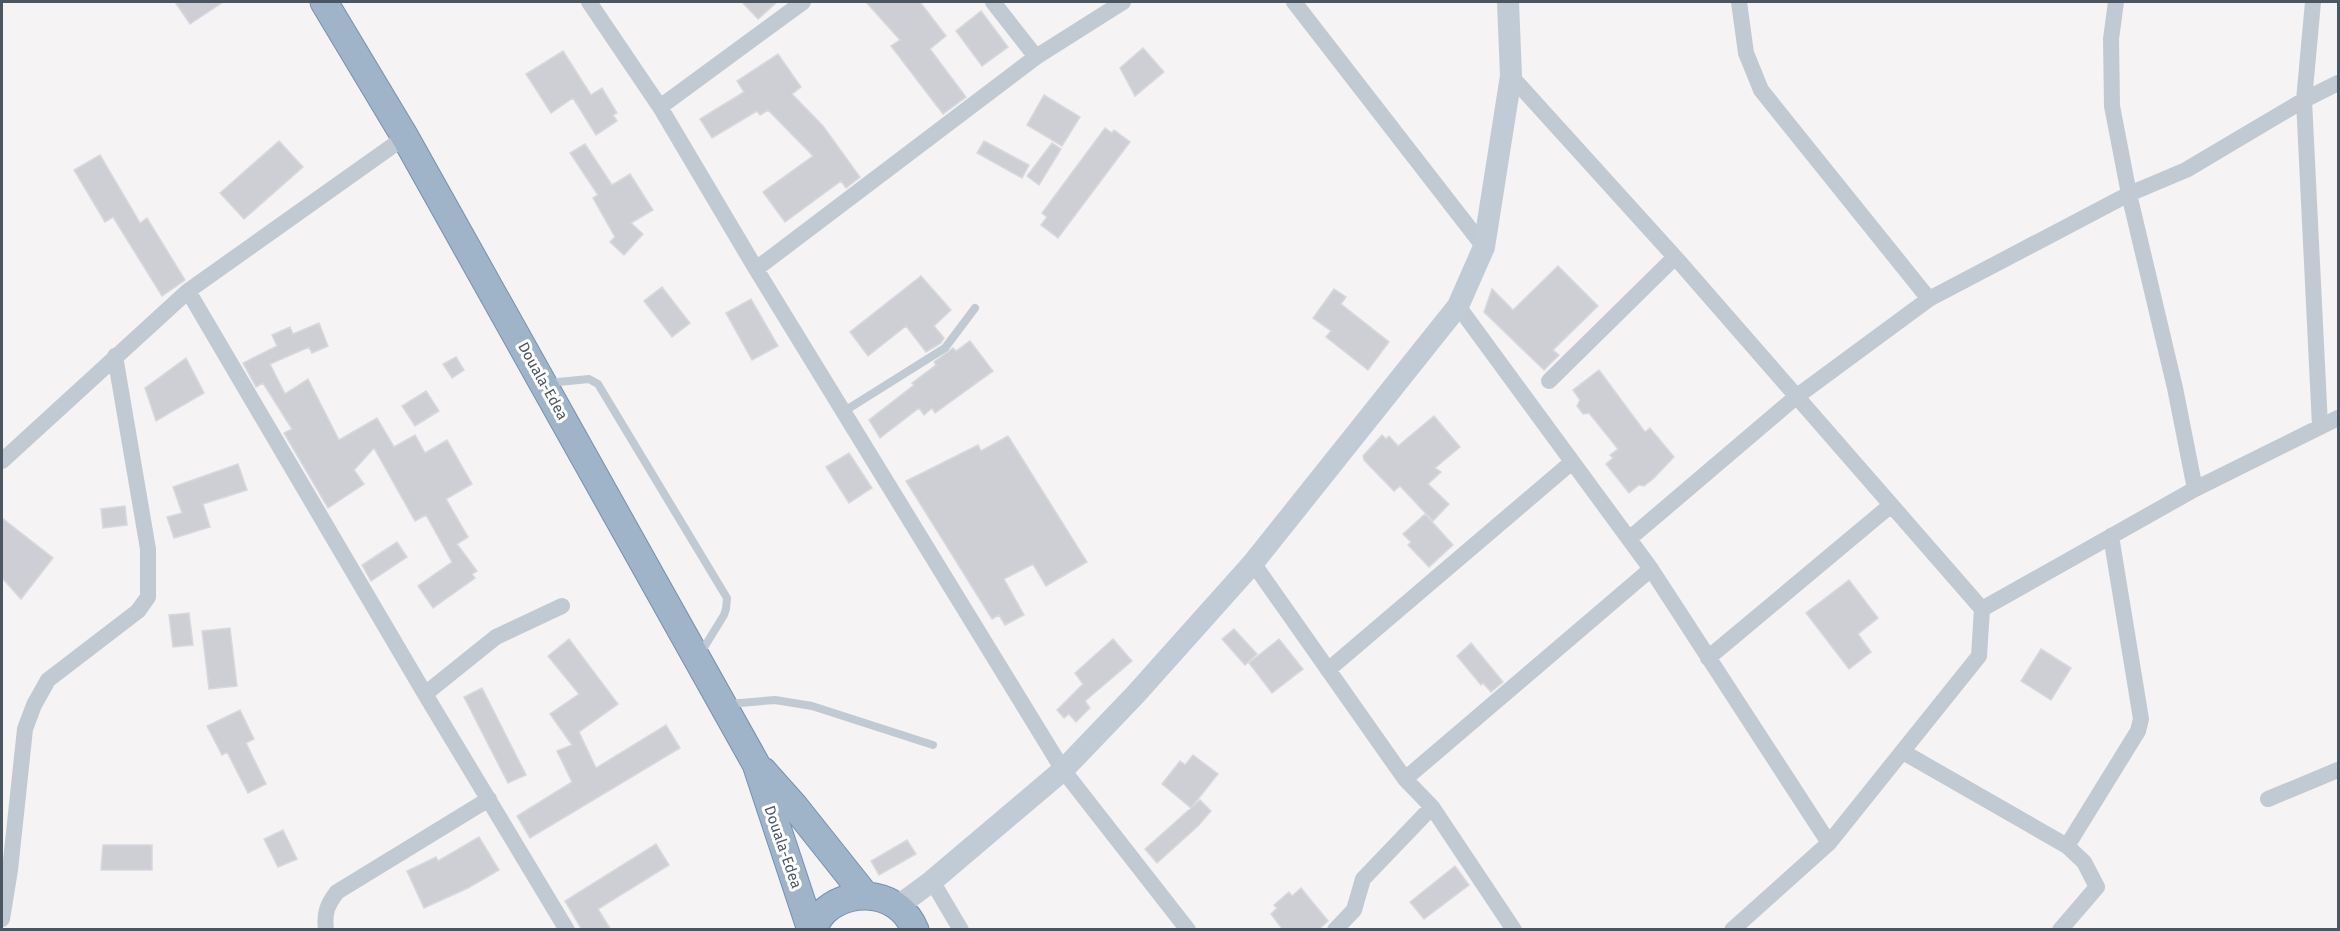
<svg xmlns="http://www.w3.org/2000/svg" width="2340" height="931" viewBox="0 0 2340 931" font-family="'Fira Sans',sans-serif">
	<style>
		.building { fill: #cdcfd5; stroke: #d7d9de; stroke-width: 1.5 }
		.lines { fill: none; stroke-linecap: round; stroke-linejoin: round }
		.trunk-casing { stroke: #7690ad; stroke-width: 29 }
		.service { stroke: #c1cad2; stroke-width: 8 }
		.minor { stroke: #c1cad2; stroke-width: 16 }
		.secondary { stroke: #c1cbd6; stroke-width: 22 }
		.trunk { stroke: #9fb4c9; stroke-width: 27 }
		.labels { text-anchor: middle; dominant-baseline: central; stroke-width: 6; stroke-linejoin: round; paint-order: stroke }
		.street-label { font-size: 15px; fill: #4a5661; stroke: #fff }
	</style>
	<rect width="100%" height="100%" fill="#f5f3f3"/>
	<path class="building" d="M175,2H223L190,24Z
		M742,2H777L758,19Z
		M866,2H920L946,36L930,49L966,97L943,114L891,46L900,40Z
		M981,11L1008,47L982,66L956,31Z
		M1143,48L1164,72L1135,96L1120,68Z
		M563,51L591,95L602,88L617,113L613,115L617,121L596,135L573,98L551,113L526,74Z
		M778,54L801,87L792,94L823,126L860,177L846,188L841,181L785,222L763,192L813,156L768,110L760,115L757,111L712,138L700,119L744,92L737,81Z
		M1044,95L1080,117L1062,146L1027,125Z
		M1105,128L1112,133L1114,130L1130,142L1058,238L1041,225L1047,217L1042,213Z
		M279,141L303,167L244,219L220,193Z
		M984,141L1029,165L1022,178L977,153Z
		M1052,143L1061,149L1039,185L1027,176Z
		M585,144L612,185L630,174L653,210L631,223L643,234L624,255L610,242L615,237L593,198L598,195L570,153Z
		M100,155L140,223L147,218L185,280L162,296L113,217L105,222L74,170Z
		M1558,266L1598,306L1553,350L1559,355L1544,370L1484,312L1492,289L1513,310Z
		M921,276L951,310L934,326L944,338L941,343L926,352L906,326L868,356L850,332Z
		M662,287L690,323L672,337L644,301Z
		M1334,289L1346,297L1341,304L1389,342L1368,370L1326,337L1331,331L1313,318Z
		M751,299L778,346L752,360L726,313Z
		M319,323L328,346L312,353L309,347L270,364L285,394L308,379L339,440L377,418L394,447L415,435L425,453L447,440L472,484L446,499L468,537L457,544L477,571L472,574L475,578L433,608L418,586L452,562L426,515L415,521L374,448L354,470L364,484L328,508L284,433L292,429L263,383L256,387L243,363L277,346L272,335L290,327L293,334Z
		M970,341L993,371L935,413L932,408L924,415L919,408L880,438L869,420L914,385L912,383L936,365L934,362L953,348L956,351Z
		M456,357L464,370L452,378L443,364Z
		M186,358L204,393L156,421L145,388Z
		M1599,370L1645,432L1650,428L1674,457L1654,478L1644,486L1639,485L1629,493L1606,464L1613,458L1610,455L1618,449L1589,413L1583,414L1577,406L1580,400L1573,390Z
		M426,391L439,411L415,426L402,406Z
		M1434,416L1460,447L1435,468L1441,472L1428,484L1449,504L1433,521L1400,486L1394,491L1364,460L1363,456L1382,435L1386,439L1389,436L1398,446Z
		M1008,436L1087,562L1046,586L1033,564L1004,579L1024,615L1005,625L999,615L992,619L906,481L978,445L981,451Z
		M849,453L872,488L849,503L826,467Z
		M238,464L247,490L203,504L210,527L174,538L167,517L182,513L173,487Z
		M125,506L127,525L103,528L101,509Z
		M1425,514L1453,545L1429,567L1408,545L1411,542L1403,534Z
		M2,518L53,558L21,599L2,578Z
		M397,542L407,557L371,581L362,565Z
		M1849,580L1878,618L1858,634L1871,652L1849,669L1806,613Z
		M189,613L193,645L173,647L169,615Z
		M230,628L237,686L209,689L202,631Z
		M1234,629L1257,654L1245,665L1222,639Z
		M569,639L618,704L579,732L596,768L666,725L680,748L530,838L517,816L572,782L557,751L572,745L550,714L579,694L548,656Z
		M1113,639L1132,661L1085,701L1090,708L1076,722L1069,714L1064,718L1057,710L1083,684L1075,673Z
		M1279,639L1303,669L1272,693L1249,663Z
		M1471,643L1503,682L1491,692L1483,683L1481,685L1457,656Z
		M2041,649L2071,668L2051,700L2021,681Z
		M482,688L526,775L508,783L464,697Z
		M240,710L254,739L246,743L266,784L248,793L227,752L222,755L207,726Z
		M1193,755L1218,774L1191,808L1162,784L1180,761L1185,765Z
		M1200,800L1211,811L1198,826L1157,863L1145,849Z
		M283,830L297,859L278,867L264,839Z
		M479,837L499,870L468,888L424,908L407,871L436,857L438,861Z
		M907,840L916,854L879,875L871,861Z
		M656,844L669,865L598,909L611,930H582L565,901Z
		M103,845H152V870H101Z
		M1455,866L1469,885L1424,919L1410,902Z
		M1301,888L1328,921L1318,930H1283L1271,914L1277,908L1274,905L1289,892L1292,896Z"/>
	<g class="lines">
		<defs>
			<path id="trunk" d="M324,2L405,137L756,764L811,930
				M763,771L795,807L865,895
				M812,930C816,923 820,915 826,910C855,886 900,893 915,930"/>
		</defs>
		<use href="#trunk" class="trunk-casing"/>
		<path class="service" d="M548,383L589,379L598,384L727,598L726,609L724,615L700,654
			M843,412L945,348L975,308
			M727,704L775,700L812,706L933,745"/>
		<path class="minor" d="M589,2L660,107L756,269L1063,770L1188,930
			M993,2L1036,57
			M1294,2L1484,247
			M1739,2L1746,53L1761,90L1929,299
			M2116,2L2111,39L2112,106L2129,194L2175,388L2195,489
			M2313,2L2304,100L2320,426
			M1511,76L1675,257L1982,609
			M660,107L803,2
			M756,269L1036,57L1123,2
			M188,291L425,694L567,930
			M1458,306L1651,569L1829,843
			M1549,381L1675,257
			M2,461L188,291L405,137
			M1629,539L1796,397L1929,299L2129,194L2186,170L2304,100L2338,83
			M1253,563L1405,779L1432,807L1514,930
			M1708,658L1891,505
			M1328,670L1572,462
			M425,694L496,637L562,606
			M1903,752L2067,846L2084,862L2097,887L2060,930
			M1405,779L1651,569
			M2268,799L2338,770
			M2067,846L2138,731L2141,719L2111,536
			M932,881L961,930
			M2,919L10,870L25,729L34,705L48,680L138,611L148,597V549L115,356
			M326,930C324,913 327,905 337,892L489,799
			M1335,930L1354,910L1363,879L1432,807
			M1732,930L1829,843L1979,656L1982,609L2195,489L2338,418"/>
		<path class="secondary" d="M898,906L932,881L1063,770L1135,695L1253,563L1458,306L1484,247L1511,76L1508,2"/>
		<use href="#trunk" class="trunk"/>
	</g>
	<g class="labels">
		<g class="street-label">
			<text transform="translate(543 381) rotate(61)">Douala-Edea</text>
			<text transform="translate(783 847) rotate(71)">Douala-Edea</text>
		</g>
	</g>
	<rect width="2340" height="931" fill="none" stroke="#4a5661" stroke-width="6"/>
</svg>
